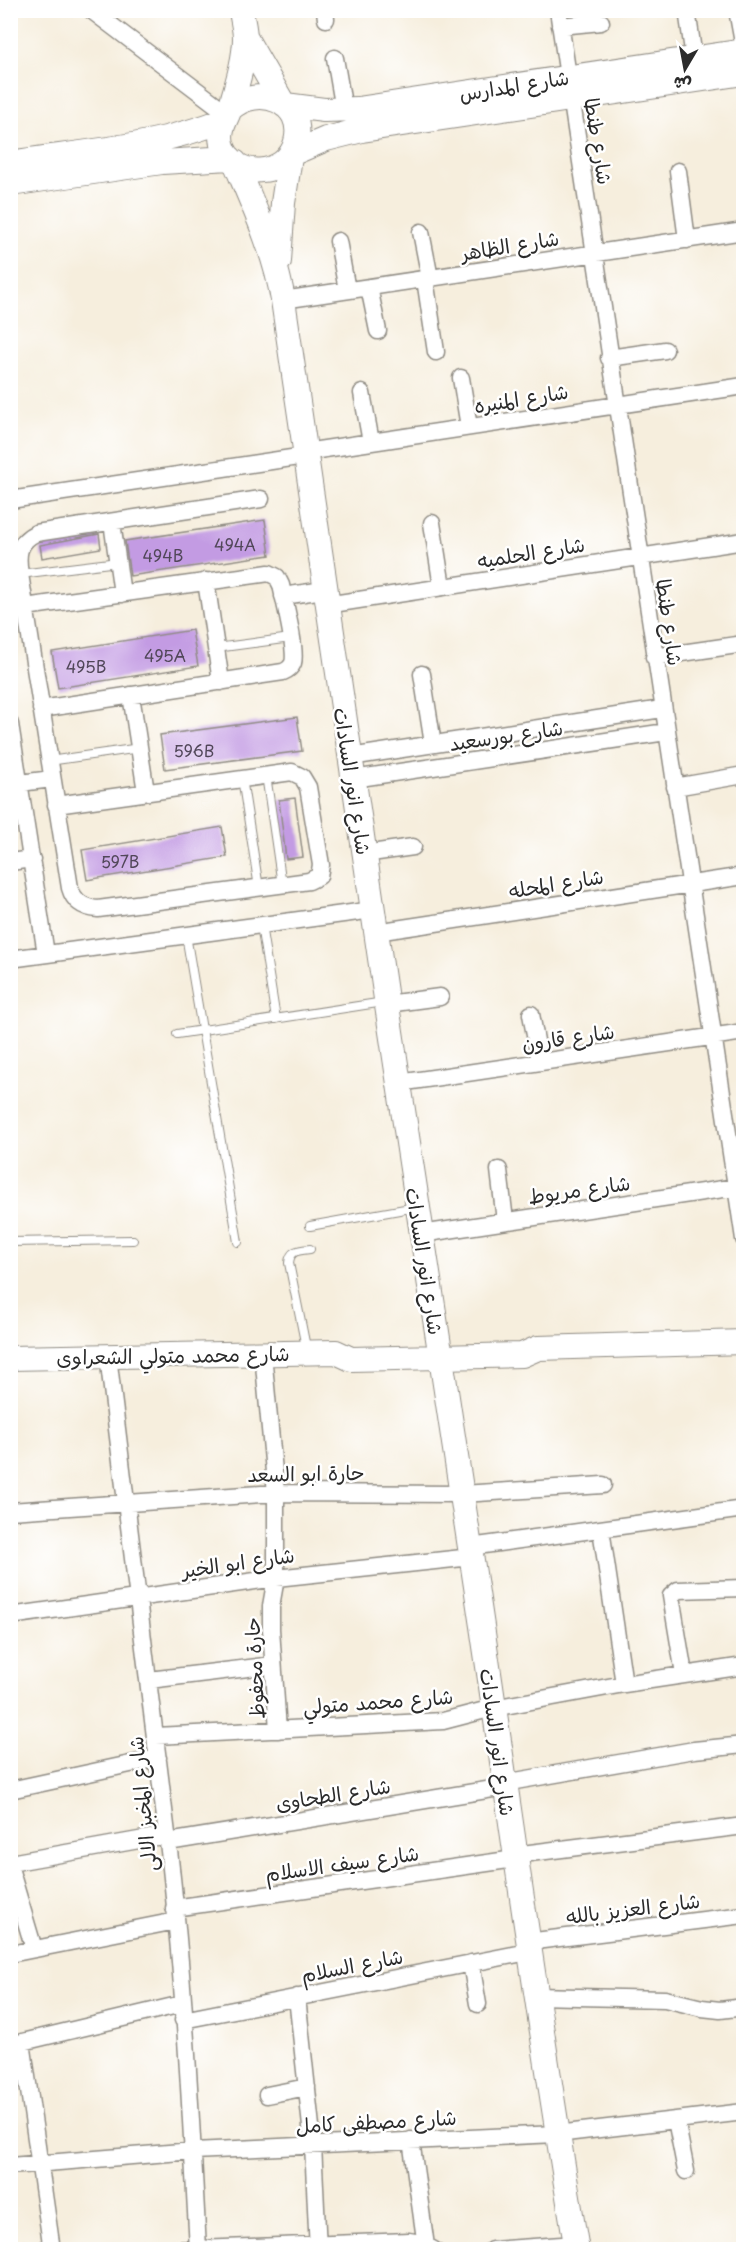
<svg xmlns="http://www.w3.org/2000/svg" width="754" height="2260" viewBox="0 0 754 2260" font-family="'Playpen Sans','Playpen Sans Arabic',sans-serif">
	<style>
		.building { fill: #c39be3 }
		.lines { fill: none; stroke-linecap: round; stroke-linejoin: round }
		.lane-casing { stroke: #908c84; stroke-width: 10 }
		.street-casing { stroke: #908c84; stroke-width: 19 }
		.secondary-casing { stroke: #908c84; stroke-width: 26 }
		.lane { stroke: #fff; stroke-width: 8 }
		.street { stroke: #fff; stroke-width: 16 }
		.secondary { stroke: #fff; stroke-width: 24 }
		.labels { text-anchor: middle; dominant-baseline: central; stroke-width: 5; stroke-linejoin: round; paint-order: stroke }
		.number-label { font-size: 16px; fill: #514759 }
		.street-label { font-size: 20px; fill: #2b2b2b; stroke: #fff }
	</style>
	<rect width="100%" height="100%" fill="#fff"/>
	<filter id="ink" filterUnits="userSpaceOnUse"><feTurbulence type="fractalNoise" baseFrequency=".0167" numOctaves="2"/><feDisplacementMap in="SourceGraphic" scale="12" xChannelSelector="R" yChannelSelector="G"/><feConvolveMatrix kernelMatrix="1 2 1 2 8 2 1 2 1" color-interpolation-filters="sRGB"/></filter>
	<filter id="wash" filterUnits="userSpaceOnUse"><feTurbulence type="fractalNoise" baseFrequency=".008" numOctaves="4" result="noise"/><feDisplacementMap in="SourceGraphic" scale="24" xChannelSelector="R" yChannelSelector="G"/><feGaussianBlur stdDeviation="1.35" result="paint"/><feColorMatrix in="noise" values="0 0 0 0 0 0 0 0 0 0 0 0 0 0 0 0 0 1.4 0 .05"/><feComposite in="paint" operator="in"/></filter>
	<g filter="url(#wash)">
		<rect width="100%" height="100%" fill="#f6eedd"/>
		<g id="blocks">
			<path class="building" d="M265,520L270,555L130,576L125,541Z
				M99,534L101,548L42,558L40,545Z
				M192,630L198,666L58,688L52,652Z
				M297,717L302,751L165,769L160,735Z
				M295,798L303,857L286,859L279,800Z
				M222,827L227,857L87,880L82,850Z"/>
		</g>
	</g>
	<g filter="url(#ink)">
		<use href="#blocks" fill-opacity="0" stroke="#908c84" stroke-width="1.5"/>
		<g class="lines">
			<defs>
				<path id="lane" d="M20,574L118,562
					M216,648L291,638
					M49,761L140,748
					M266,775L282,885
					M242,778L259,888
					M261,925L276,1019
					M186,935L238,1242
					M177,1034L384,1002
					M310,1226L416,1207
					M10,1242L133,1240
					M307,1352L289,1263C290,1250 299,1250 310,1249"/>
				<path id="street" d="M91,10L227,113
					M325,10L326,19
					M558,10L744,1239
					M687,10L694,58
					M737,10L744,48
					M560,26L601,22
					M335,58L344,110
					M678,171L687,240
					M421,232L430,278
					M338,241L347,290
					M425,279L436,352
					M369,287L378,331
					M283,300L744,231
					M609,358L665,350
					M461,378L469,427
					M362,393L371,442
					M305,452L744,386
					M10,500L305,456
					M112,522L122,594
					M432,523L442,587
					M206,581L221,682
					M283,596L324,590
					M326,605L744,541
					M25,607L269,573L277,577L281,585C284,600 297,650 293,663C291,668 288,670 283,672L41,709
					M654,657L744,644
					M422,674L433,744
					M131,695L146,792
					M10,724L46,954
					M350,757L662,709
					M353,779L666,732
					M20,783L52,779
					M675,787L744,775
					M56,805L292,772L302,777L308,787L321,865L319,876L309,881L98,909C84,908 74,902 70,888L20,574C17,556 17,542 36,533L261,499
					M364,854L413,847
					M10,862L32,859
					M376,932L744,876
					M10,959L373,910
					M387,1004L440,997
					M531,1014L540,1062
					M399,1083L744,1032
					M499,1170L505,1221
					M421,1234L743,1186
					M263,1354L276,1493V1578L271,1606V1629L278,1730
					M108,1356C129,1518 149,1680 168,1842C184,1977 191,2114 198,2250
					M10,1511L276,1493L462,1494L603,1485
					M601,1529L624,1684
					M470,1547L744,1509
					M10,1616L276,1578L472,1557
					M684,1674L671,1596L678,1590L744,1588
					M149,1680L273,1665
					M156,1736L443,1721L493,1708L624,1684L744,1666
					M504,1783L694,1750L744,1745
					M10,1790L158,1758
					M168,1842L505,1787
					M514,1855L744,1826
					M10,1863L167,1835
					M10,1868L34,1949
					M174,1908L515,1859
					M527,1942L744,1915
					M10,1954L176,1921
					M471,1963L478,2004
					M535,1996L665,1999L702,2008L720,2010L744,2007
					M297,1997L313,2145L318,2250
					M183,2020L528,1952
					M22,2042L52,2250
					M10,2045L182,2004
					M267,2095L307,2087
					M676,2120L686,2171
					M411,2140L426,2246
					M10,2166L193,2151L557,2134L744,2112
					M172,2250L409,2241L421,2243L434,2250
					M492,2250L576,2244"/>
				<path id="secondary" d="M245,37L284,105
					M285,105L324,110L358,109L744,51
					M230,109C259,83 306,102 296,142C287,178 232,181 222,144C218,127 228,119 231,105C237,84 245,59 245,38C245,29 242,19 241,10
					M291,154L326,139L362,130L744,73
					M235,162C254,207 275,252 283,300C342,719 407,1136 471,1554C507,1786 537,2018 577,2250
					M10,163C81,152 157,147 224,120
					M10,184L162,162L230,158
					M279,261L283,203L290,157
					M10,1358L336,1352L351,1359L440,1357L522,1355L538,1348L744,1342"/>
			</defs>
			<use href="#lane" class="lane-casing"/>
			<use href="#street" class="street-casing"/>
			<use href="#secondary" class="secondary-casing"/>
			<use href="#lane" class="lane"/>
			<use href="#street" class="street"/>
			<use href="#secondary" class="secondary"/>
		</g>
	</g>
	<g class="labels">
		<g class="number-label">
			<text x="235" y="544">494A</text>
			<text x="163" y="555">494B</text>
			<text x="165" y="655">495A</text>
			<text x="86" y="666">495B</text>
			<text x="194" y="750">596B</text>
			<text x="120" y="861">597B</text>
		</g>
		<g class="street-label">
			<text transform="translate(514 85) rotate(-9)">شارع المدارس</text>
			<text transform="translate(599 141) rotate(81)">شارع طنطا</text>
			<text transform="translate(510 245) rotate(-9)">شارع الظاهر</text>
			<text transform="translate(521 398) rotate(-9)">شارع المنيره</text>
			<text transform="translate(531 552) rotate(-9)">شارع الحلميه</text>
			<text transform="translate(670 622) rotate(82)">شارع طنطا</text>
			<text transform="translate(506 735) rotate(-8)">شارع بورسعيد</text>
			<text transform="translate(353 781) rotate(81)">شارع انور السادات</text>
			<text transform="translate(556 883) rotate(-9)">شارع المحله</text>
			<text transform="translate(568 1037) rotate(-8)">شارع قارون</text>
			<text transform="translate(579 1189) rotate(-8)">شارع مريوط</text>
			<text transform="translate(425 1261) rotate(81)">شارع انور السادات</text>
			<text transform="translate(173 1355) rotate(-1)">شارع محمد متولي الشعراوى</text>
			<text transform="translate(306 1473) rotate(-1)">حارة ابو السعد</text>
			<text transform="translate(238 1562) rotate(-8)">شارع ابو الخير</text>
			<text transform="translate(254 1668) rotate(-93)">حارة محفوظ</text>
			<text transform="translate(378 1701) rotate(-4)">شارع محمد متولي</text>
			<text transform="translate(498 1742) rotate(82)">شارع انور السادات</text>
			<text transform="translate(333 1794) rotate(-9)">شارع الطحاوى</text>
			<text transform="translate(142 1804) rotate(-96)">شارع المخبز الالى</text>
			<text transform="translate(342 1863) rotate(-8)">شارع سيف الاسلام</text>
			<text transform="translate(633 1908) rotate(-7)">شارع العزيز بالله</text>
			<text transform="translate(352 1965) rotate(-11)">شارع السلام</text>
			<text transform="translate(376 2121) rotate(-3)">شارع مصطفى كامل</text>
		</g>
	</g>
	<rect width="754" height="2260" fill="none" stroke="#fff" stroke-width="36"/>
	<g transform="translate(685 69) rotate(190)" stroke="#ffffff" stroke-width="4.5" paint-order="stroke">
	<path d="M0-4.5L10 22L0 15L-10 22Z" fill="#2b2b2b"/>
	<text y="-9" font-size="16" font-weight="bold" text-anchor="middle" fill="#2b2b2b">ش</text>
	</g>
</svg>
